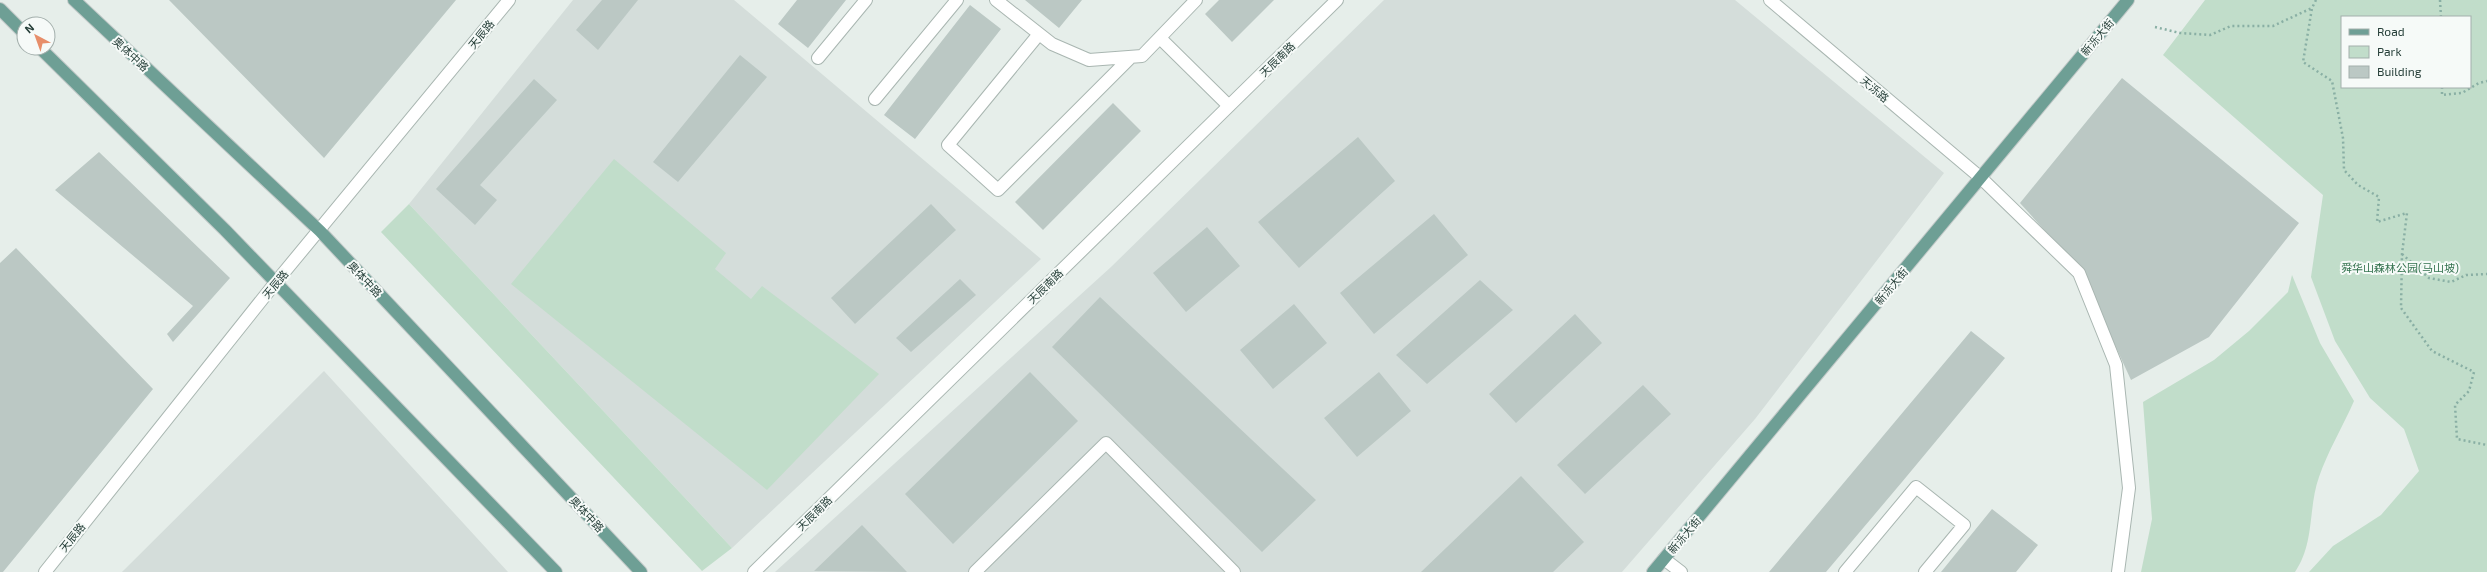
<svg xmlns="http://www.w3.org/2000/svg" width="2487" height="572" viewBox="0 0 2487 572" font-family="'Exo 2','Noto Sans SC',sans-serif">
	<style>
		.built { fill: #d4ddda }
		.green { fill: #c1ddca; fill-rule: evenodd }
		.building { fill: #bbc8c4 }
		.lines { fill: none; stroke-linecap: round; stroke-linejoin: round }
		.minor-casing { stroke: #a9b6b1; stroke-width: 14 }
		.major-casing { stroke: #c2c9c8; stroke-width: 14 }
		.path { stroke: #89afa4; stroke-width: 2.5; stroke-dasharray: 2 3; stroke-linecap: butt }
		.minor { stroke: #fff; stroke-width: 12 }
		.major { stroke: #6e9f95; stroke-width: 12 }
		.labels { text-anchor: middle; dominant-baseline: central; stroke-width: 4; stroke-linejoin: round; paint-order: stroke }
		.street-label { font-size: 11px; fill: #263f39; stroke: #f6faf8 }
		.park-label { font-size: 11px; fill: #33724e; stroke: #f6faf8 }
	</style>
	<rect width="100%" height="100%" fill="#e6eeea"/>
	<path class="built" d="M573,0H734L1041,259L732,548L409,204Z
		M1384,0H1735L1944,173L1755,419L1622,572H775L1111,267Z
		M324,371L508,572H122Z"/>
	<path class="green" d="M2205,0H2487V572H2309L2333,546L2381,515L2419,471L2404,429L2370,398L2335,341L2311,277L2323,195L2163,55ZM2342,17H2470V87H2342Z
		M614,159L726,253L715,269L751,299L762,286L879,374L767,490L511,284Z
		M409,204L732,548L702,571L381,232Z
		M2292,275L2320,343L2354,401C2343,426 2328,451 2319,477C2308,507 2315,543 2295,572H2141L2152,519L2143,402L2214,360L2249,331L2288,292Z"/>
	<path class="building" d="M169,0H456L324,158Z
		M602,0H638L598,50L576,30Z
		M797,0H846L808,48L778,24Z
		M1025,0H1082L1059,28Z
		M1219,0H1274L1232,42L1205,14Z
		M970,5L1001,29L915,139L884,115Z
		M740,55L767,77L678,182L653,162Z
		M2122,78L2299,223L2209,337L2131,380L2081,271L2020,203Z
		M534,79L557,100L480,185L497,200L475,225L436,189Z
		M1113,103L1141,131L1043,230L1015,202Z
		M1358,137L1395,181L1299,268L1258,222Z
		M99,152L230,278L173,342L167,334L193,306L55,190Z
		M931,204L956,230L855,324L831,298Z
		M1434,214L1468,255L1374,334L1340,293Z
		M1207,227L1240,266L1186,312L1153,273Z
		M16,248L153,389L3,572H0V263Z
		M960,279L976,295L911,352L896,338Z
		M1480,280L1513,310L1427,384L1396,355Z
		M1100,297L1316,500L1262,552L1052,347Z
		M1294,304L1327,343L1273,389L1240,350Z
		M1575,314L1602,343L1516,423L1489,394Z
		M1971,331L2005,358L1902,482L1826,572H1769Z
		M1030,372L1078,421L953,544L905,494Z
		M1379,372L1411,411L1357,457L1324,418Z
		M1643,385L1671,414L1585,494L1557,465Z
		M1521,476L1584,542L1553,572H1421Z
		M1992,509L2038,545L2016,572H1941Z
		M862,525L907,572L814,571Z"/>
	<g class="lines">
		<defs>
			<path id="minor" d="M996,0L1052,44L1089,60L1142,56L1196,0
				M1770,0L1981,178L2079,273L2116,365L2129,488L2118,572
				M1039,34L948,145L998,190L1131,57
				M1161,39L1229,106
				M818,58L866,0
				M875,99L957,0
				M1664,559L1681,572
				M45,572L276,282L509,0
				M754,572L1337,0
				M975,572L1106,443L1234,572
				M1845,572L1916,487L1964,525L1925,572"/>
			<path id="major" d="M74,0L320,231L641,572
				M0,9L24,33
				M40,48L225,230L556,572
				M1653,572L2128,0"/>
		</defs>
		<use href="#minor" class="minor-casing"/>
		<use href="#major" class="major-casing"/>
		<path class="path" d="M2316,0L2312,8L2303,62L2332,81L2343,138L2344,170L2358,185L2379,197L2377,222L2407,213L2402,254L2401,308L2432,351L2474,372L2469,391L2455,405L2457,439L2487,445
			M2440,0L2441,17
			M2155,27L2180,33L2210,35L2231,26H2273L2312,8
			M2442,87V95L2462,93L2479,83L2487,81
			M2402,254L2429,278L2451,282L2466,275L2487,274"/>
		<use href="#minor" class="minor"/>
		<use href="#major" class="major"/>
	</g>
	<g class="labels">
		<g class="street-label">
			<text transform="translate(481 34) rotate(-51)">天辰路</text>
			<text transform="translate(2097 37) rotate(-50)">新泺大街</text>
			<text transform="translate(131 54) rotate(43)">奥体中路</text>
			<text transform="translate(1277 59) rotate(-44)">天辰南路</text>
			<text transform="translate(1875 89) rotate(40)">天泺路</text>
			<text transform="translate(365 279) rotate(47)">奥体中路</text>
			<text transform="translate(275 284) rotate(-50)">天辰路</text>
			<text transform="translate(1045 286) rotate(-44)">天辰南路</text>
			<text transform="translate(1891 286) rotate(-50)">新泺大街</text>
			<text transform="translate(814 513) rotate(-44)">天辰南路</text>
			<text transform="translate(587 514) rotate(47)">奥体中路</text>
			<text transform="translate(1684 535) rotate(-50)">新泺大街</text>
			<text transform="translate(72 537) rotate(-51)">天辰路</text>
		</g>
		<g class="park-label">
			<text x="2400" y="267">舜华山森林公园(马山坡)</text>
		</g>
	</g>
	<rect x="2341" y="16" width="130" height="72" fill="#f6faf8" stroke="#a3afac"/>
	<rect x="2349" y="29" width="20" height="6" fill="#6e9f95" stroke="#a3afac"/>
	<text x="2377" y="36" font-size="12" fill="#263f39">Road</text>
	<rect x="2349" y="46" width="20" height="12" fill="#c1ddca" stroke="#a3afac"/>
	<text x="2377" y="56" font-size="12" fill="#263f39">Park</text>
	<rect x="2349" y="66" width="20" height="12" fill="#bbc8c4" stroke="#a3afac"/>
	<text x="2377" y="76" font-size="12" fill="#263f39">Building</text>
	<g transform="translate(36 36) rotate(319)"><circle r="19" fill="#f6faf8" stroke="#a3afac"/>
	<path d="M0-3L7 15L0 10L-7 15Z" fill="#e78e6a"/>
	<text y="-6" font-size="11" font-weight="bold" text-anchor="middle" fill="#263f39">N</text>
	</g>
</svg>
